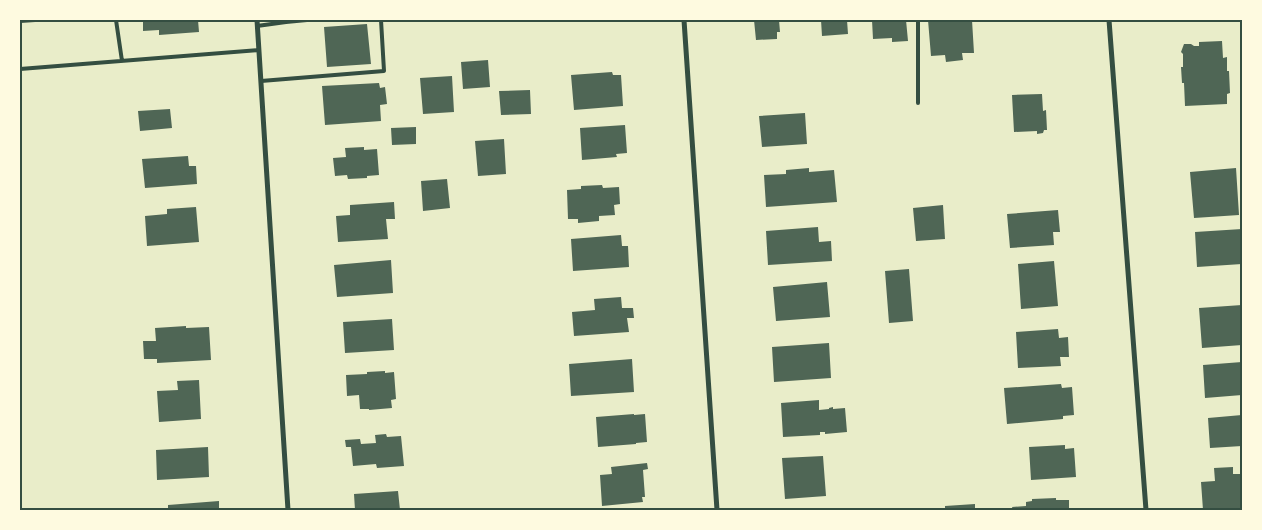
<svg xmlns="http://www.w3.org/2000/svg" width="1262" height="530" viewBox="0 0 1262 530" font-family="Poppins,sans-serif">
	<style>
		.building { fill: #4f6655 }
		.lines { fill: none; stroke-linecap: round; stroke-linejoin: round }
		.service { stroke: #344e41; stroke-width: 4 }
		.minor { stroke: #344e41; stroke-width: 5 }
		.neatline { fill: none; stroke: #344e41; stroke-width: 2 }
	</style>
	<rect width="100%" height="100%" fill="#e9edc9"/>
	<path class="building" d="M143,20H198L199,32L159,35V30L143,31Z
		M754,20H779L780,32H777V39L756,40Z
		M821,20H847L848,34L822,36Z
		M872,20H906L908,41L892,42V38L873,39Z
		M928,20H972L974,53H962L963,60L946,62L945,55L931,56Z
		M367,24L371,64L327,67L324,27Z
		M1222,41L1223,58L1227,57V71H1229L1230,93L1227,94V104L1185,106L1184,83H1182L1181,67H1183V54L1181,52L1184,44H1191L1194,46H1199V42Z
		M488,60L490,87L463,89L461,62Z
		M612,72L613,75H621L623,106L574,110L571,75Z
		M452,76L454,112L423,114L420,78Z
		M379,83L380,88L385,87L387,104L380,105L381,121L325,125L322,86Z
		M530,90L531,114L501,115L499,91Z
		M1042,94L1043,111L1046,110L1047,130H1044L1043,133L1037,134V131L1014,132L1012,95Z
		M170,109L172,128L140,131L138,111Z
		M805,113L807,144L762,147L759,116Z
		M625,125L627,153L616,154L617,157L582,160L580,128Z
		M416,127V144L392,145L391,128Z
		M504,139L506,174L478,176L475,141Z
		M364,147V150L377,149L379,175L367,176V178L348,179L347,175L335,176L333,158L346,157L345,148Z
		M188,156L189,166H196L197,184L145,188L142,159Z
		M809,168V172L834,170L837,202L766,207L764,175L786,174V170Z
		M1236,168L1239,215L1194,218L1190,172Z
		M447,179L450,208L423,211L421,181Z
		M602,185L603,188L619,187L620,204L614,205L615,215L599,216V221L578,223V219H568L567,190L581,189V186Z
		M394,202L395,219H386L388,239L338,242L336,216L350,215V205Z
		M943,205L945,239L916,241L913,208Z
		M196,207L199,242L147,246L145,216L167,214V209Z
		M1058,210L1060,232H1053L1054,245L1010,248L1007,214Z
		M818,227L819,242L831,241L832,261L768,265L766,231Z
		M1242,229V264L1197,267L1195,232Z
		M621,235L622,246H628L629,267L573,271L571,239Z
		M391,260L393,293L337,297L334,265Z
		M1054,261L1058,306L1021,309L1018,264Z
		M909,269L913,321L889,323L885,271Z
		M827,282L830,317L776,321L773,287Z
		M621,297L622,308H633L634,318H627L629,332L574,336L572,312L595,310L594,299Z
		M1242,305V345L1202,348L1199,308Z
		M392,319L394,350L345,353L343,322Z
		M186,326V328L209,327L211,360L157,363V359H144L143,341H156L155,328Z
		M1058,329L1059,338L1068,337L1069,357H1060L1061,366L1018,368L1016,332Z
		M829,343L831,378L774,382L772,347Z
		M632,359L634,392L571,396L569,364Z
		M1242,362V395L1205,398L1203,365Z
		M385,371V373L394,372L396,399L391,400L392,408L369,410V409H360L359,395L347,396L346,375L367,374V372Z
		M199,380L201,419L159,422L157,391L178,390L177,381Z
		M1061,384L1062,388L1072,387L1074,415L1063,416V419L1007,424L1004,388Z
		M819,400V410L829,409V408L833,407V409L845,408L847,432L825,434V432H820V435L783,437L781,403Z
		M634,414V415L645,414L647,442L636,443V444L598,447L596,417Z
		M1242,415V446L1210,448L1208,418Z
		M386,434L387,437L401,436L404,466L377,468L376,464L353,466L351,447H346L345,440L360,439L361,444L376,443L375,435Z
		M1065,445V449L1074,448L1076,477L1031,480L1029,447Z
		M208,447L209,477L157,480L156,450Z
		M823,456L826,496L785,499L782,458Z
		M647,463L648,469L643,470L645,497H642L643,502L602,506L600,475L612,474L611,467Z
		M1233,467V474H1242V510H1203L1201,482L1215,481L1214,468Z
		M398,491L400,510H355L354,494Z
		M1056,498V500H1069V510H1013L1012,507L1026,506V502L1032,501V499Z
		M219,501V510H168V505Z
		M975,504V510H945V506Z"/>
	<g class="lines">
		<path class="service" d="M116,20L122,61
			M20,21L35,20
			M257,26L286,22L307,20
			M20,69L259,50
			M261,81L384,71L381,20
			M918,103V20"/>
		<path class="minor" d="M257,20L288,510
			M684,20L717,510
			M1109,20L1146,510"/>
	</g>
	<rect width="1262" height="530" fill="none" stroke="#fefae0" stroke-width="42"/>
	<rect x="21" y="21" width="1220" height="488" class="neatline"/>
</svg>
